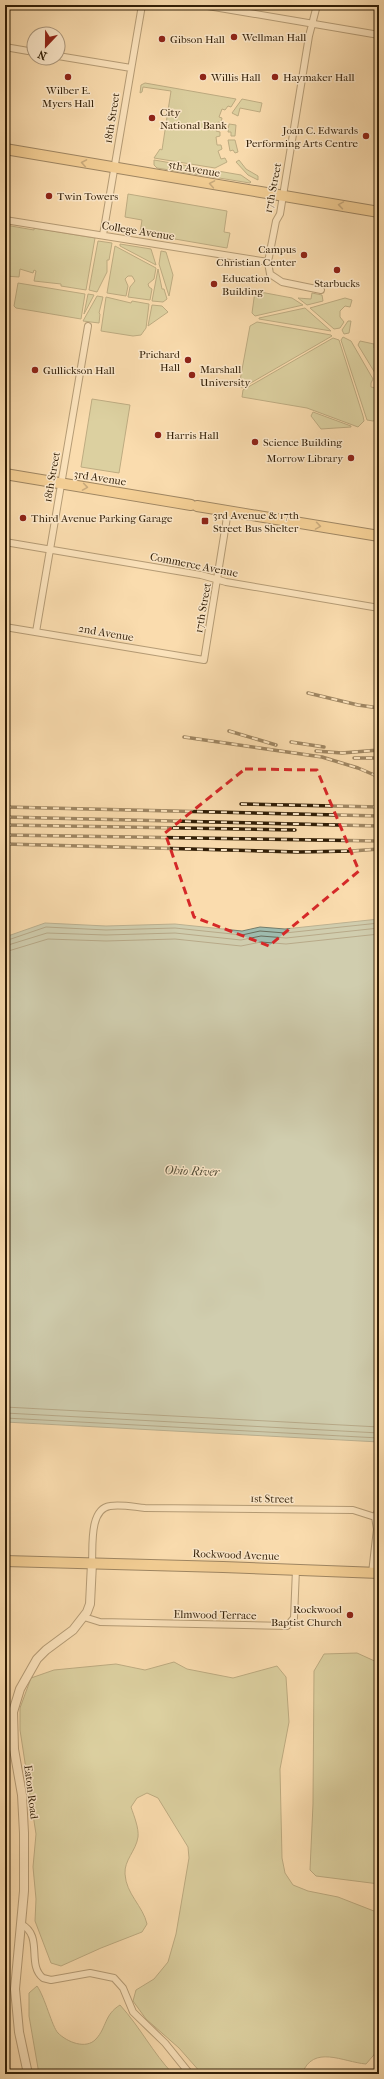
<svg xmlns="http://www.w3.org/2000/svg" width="384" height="2079" viewBox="0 0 384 2079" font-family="'IM FELL French Canon',serif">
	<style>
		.green { fill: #b9c28e; stroke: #75704a }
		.water { fill: #9ebbae; stroke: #727c6b }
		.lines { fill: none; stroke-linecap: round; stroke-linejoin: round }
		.shore { stroke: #686c5a; stroke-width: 1 }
		.minor-casing { stroke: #634e30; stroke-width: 8 }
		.tertiary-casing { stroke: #634e30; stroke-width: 10 }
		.primary-casing { stroke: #311e06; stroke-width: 12 }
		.minor { stroke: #fce8ca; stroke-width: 6 }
		.tertiary { stroke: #fce8ca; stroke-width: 8 }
		.primary { stroke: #edbe77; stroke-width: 10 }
		.rail-casing { stroke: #311e06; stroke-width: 3.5 }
		.rail { stroke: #fce8ca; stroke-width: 2; stroke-dasharray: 6; stroke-linecap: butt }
		.oneway { stroke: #8f6e3e }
		.marked { fill: none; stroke: #d62828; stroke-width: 3; stroke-dasharray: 8 5; stroke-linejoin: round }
		.poi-dot { fill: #8f2418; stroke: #fce8ca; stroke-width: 1.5 }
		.labels { text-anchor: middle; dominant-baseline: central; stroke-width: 3; stroke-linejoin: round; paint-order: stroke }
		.poi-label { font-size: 11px; fill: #311e06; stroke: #fce8ca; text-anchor: start }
		.street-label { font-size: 11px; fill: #311e06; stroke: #fce8ca }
		.water-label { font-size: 12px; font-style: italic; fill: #524d38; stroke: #fce8ca }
	</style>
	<rect width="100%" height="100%" fill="#fadcae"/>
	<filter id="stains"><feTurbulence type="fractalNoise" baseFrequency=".005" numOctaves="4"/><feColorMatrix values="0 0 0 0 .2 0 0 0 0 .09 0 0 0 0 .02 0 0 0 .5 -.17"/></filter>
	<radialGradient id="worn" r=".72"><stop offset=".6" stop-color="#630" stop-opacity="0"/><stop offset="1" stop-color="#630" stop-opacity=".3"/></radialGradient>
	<path class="green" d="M145,83L236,99L231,107L228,106L225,110L222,109L219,117L222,118L221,123L218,122L216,131L220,132V136L216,137L217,145H221L222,149L218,151L221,159L225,158L227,162L215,168L154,158L160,149L162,150L171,91L143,87L142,92L140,93L141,85Z
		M242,99L262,103L260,112L240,108L238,116L232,113Z
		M229,124L236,125L235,136H231V132H228Z
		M228,140H235L238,152L235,153L233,150L230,151Z
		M154,160L241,175L251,182L250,183L157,168L154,165Z
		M239,160L246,169L258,176V180L248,175L236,162Z
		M128,194L227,211L224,232L230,233L227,248L140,233L142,220L125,217Z
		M5,225L34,230V228L95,238L86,290L61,286V284L34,281L36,271L34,270L33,273L20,269L19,277L5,276Z
		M98,241L112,243L109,260H107V272L97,292L89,290Z
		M120,244L151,249L156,265L120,246Z
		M115,246L156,268L154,279L148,284L149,287L152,289L150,300L128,297L130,287L135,281L132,276H128L125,279L128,286L126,296L107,293Z
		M161,251L166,252L173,275L169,296L159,264Z
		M158,269L162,289H164L167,299L163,302L152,301Z
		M18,283L85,294L81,319L16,308L14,306Z
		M255,291L292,298L303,305L255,316L252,313Z
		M312,293L322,295L323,301L307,305L298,298L311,299Z
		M88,294L94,295L84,314Z
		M97,296L103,297L99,313L100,314L99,323L83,321Z
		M106,297L131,303L132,301L149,304L146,328L141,335L133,336L101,331Z
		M345,298L352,300L350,307L345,306L340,311V317L344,322L340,328L334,329L310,308Z
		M152,305L162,306L168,312L148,326Z
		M305,308L331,331L259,319V318Z
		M348,321H351L349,333L344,334L342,330Z
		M257,322L331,335L332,336L242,388L239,386L250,326Z
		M343,337L351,341L373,379L371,383V387L379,389V419L373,421L367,420L341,340Z
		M333,338L339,340L363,416L364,421L358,427L307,408L242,397L243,390Z
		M360,341L374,344V348L379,352L375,373L358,345Z
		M92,399L130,405L119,473L81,467Z
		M313,412L351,426V427L321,429L311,416Z
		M357,1653L379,1663V1884L316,1876L310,1870L313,1804L314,1671L324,1654Z
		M174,1662L187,1669L233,1678L277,1666L286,1677L289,1722L280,1769L282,1858L285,1873L293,1885L308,1891L338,1897L379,1913V2049L366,2064C343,2062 313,2044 302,2074H202L179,2048L146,2019L133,2001L136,1990L154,1979L168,1962L176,1934L189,1858L188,1847L158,1798L147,1793L137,1798L131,1807C134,1816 139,1828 138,1837C136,1851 124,1860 125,1874C126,1894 143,1906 147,1924L142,1932L101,1948L61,1966L51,1963L35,1921L36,1899L33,1867L36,1834L20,1730V1708L31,1678L54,1670L116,1664L145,1670Z
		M37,1986C45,1997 52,2027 58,2033C67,2042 86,2050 96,2039C107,2027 104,2015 120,2005C140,2027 153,2053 173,2074H39L29,2016V1993Z"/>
	<path class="water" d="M379,919V1442L5,1422V937L45,923L106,926L175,924L242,931L260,927L285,929Z"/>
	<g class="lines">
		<path class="shore" d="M5,941L46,927L106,930L175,928L242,935L260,931L285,933L379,923
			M5,946L47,933L106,935L175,933L241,940L261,936L286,938L379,928
			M5,952L48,939L106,941L175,939L241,946L261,942L286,944L379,934
			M5,1407L379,1427
			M5,1413L379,1433
			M5,1418L379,1438"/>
		<defs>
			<path id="minor" d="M202,5L379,35
				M317,5L309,36L280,214L276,221L268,262L270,274L282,282L321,290
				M5,47L34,52
				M58,56L131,68
				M5,220L268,262
				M103,235L142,5
				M5,542L201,575L226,582L379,608
				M5,627L204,660L228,511
				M36,632L88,326
				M375,1517L379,1509
				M92,1563C93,1547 89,1509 110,1506C121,1504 134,1507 145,1508L353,1510L375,1517L377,1529L372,1573
				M84,1617L100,1622L287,1626L294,1618L296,1569
				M21,1924C44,1936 26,1964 43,1978L51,1980L90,1973L114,1978L123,1988L133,2012L165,2043L190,2074"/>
			<path id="tertiary" d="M28,2074L19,2032L15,1989L24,1891V1833L22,1795L14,1749L13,1712L20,1689L37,1659L46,1650L73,1630L87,1612L90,1604L92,1563"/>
			<path id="primary" d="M5,149L379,212
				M5,474L191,505
				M197,506L379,536
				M5,1561L223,1567L379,1573"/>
		</defs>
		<use href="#minor" class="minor-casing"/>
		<use href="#tertiary" class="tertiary-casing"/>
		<use href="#primary" class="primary-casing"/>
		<use href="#minor" class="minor"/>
		<use href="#tertiary" class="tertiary"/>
		<use href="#primary" class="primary"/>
		<defs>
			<path id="rail" d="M308,693L358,705L379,708
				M229,731L276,745
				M184,737L322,757L358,768L379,777
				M291,742L324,747
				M316,751L342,753L379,750
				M354,758H379
				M241,804L379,807
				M5,807L379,816
				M5,817L379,826
				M5,825L295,830
				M5,835L379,841
				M5,844L298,852L352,851L379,849"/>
		</defs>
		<use href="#rail" class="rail-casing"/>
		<use href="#rail" class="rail"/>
	</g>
	<defs><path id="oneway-chevron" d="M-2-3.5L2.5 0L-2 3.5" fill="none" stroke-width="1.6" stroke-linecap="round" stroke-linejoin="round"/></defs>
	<g class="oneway">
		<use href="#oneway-chevron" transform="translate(84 163) rotate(-170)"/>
		<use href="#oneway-chevron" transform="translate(212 184) rotate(-170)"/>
		<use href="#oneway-chevron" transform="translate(341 205) rotate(-171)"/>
		<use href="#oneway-chevron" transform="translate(85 487) rotate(9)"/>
		<use href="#oneway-chevron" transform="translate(318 526) rotate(9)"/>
	</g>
	<path d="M0 0H384V2079H0ZM245,769L317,770L359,871L269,946L194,917L165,833Z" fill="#fadcae" fill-opacity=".55" fill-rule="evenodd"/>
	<path class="marked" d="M245,769L317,770L359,871L269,946L194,917L165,833Z"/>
	<g class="poi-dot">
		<circle cx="234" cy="37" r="4"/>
		<circle cx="162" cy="39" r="4"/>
		<circle cx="68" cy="77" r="4"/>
		<circle cx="203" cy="77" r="4"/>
		<circle cx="275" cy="77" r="4"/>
		<circle cx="152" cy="118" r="4"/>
		<circle cx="366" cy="136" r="4"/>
		<circle cx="49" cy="196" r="4"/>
		<circle cx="304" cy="255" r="4"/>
		<circle cx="337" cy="270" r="4"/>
		<circle cx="214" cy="284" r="4"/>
		<circle cx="188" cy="360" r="4"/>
		<circle cx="35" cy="370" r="4"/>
		<circle cx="192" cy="375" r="4"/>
		<circle cx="158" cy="435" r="4"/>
		<circle cx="255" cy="442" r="4"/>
		<circle cx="351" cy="458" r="4"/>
		<circle cx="23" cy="518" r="4"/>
		<rect x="201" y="517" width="8" height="8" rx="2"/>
		<circle cx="350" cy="1615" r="4"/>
	</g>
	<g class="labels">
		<g class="poi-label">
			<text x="242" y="37">Wellman Hall</text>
			<text x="170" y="39">Gibson Hall</text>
			<text x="211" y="77">Willis Hall</text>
			<text x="283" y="77">Haymaker Hall</text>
			<text x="68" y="90" text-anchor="middle">Wilber E.<tspan x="68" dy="13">Myers Hall</tspan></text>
			<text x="160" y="112">City<tspan x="160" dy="13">National Bank</tspan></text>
			<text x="358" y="130" text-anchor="end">Joan C. Edwards<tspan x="358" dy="13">Performing Arts Centre</tspan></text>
			<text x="57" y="196">Twin Towers</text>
			<text x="296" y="249" text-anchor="end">Campus<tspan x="296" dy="13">Christian Center</tspan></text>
			<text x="222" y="278">Education<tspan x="222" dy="13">Building</tspan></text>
			<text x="337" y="283" text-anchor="middle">Starbucks</text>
			<text x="180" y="354" text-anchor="end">Prichard<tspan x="180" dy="13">Hall</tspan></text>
			<text x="200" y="369">Marshall<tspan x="200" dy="13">University</tspan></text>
			<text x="43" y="370">Gullickson Hall</text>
			<text x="166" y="435">Harris Hall</text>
			<text x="263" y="442">Science Building</text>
			<text x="343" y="458" text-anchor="end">Morrow Library</text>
			<text x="213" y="515">3rd Avenue &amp; 17th<tspan x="213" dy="13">Street Bus Shelter</tspan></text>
			<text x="31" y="518">Third Avenue Parking Garage</text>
			<text x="342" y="1609" text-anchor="end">Rockwood<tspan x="342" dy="13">Baptist Church</tspan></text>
		</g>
		<g class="street-label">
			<text transform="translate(112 118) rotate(-81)">18th Street</text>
			<text transform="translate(194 169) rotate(10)">5th Avenue</text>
			<text transform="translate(273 188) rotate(-79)">17th Street</text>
			<text transform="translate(138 231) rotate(9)">College Avenue</text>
			<text transform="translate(52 477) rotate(-80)">18th Street</text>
			<text transform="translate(100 478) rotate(9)">3rd Avenue</text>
			<text transform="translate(194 565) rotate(11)">Commerce Avenue</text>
			<text transform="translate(203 608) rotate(-80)">17th Street</text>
			<text transform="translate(106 633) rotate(10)">2nd Avenue</text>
			<text transform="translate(272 1499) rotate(1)">1st Street</text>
			<text transform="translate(236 1555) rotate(2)">Rockwood Avenue</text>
			<text transform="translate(215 1615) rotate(1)">Elmwood Terrace</text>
			<text transform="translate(31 1792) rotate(83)">Eaton Road</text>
		</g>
		<g class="water-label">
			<text transform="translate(192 1171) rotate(2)">Ohio River</text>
		</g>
	</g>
	<rect width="384" height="2079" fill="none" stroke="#fadcae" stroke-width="20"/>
	<rect x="6" y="6" width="372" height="2067" fill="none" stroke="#311e06" stroke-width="2"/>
	<rect x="10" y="10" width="364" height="2059" fill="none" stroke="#311e06"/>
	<g transform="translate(46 46) rotate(202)"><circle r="19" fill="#fce8ca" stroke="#ab977c"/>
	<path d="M0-3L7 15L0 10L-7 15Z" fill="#8f2418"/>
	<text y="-6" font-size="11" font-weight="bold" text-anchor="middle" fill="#311e06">N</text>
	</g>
	<rect width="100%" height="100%" filter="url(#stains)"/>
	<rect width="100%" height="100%" fill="url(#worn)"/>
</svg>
